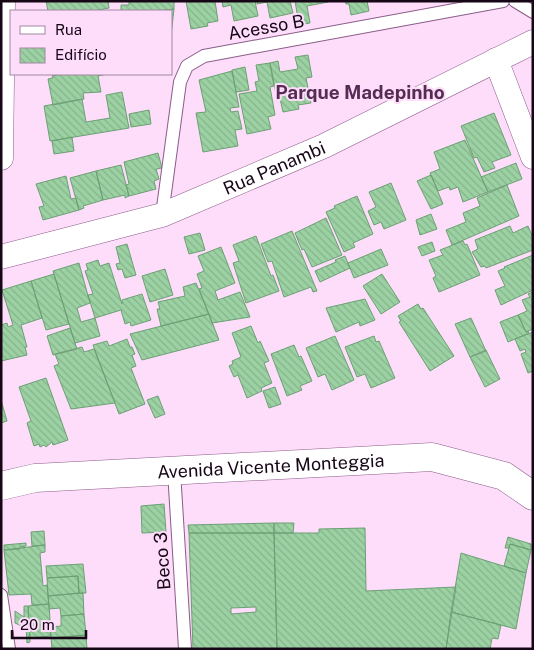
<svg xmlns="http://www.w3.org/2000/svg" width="534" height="650" viewBox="0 0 534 650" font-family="'Public Sans',sans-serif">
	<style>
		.building { fill: url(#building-back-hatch); stroke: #6ca074; fill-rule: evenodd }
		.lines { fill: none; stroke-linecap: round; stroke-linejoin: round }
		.service-casing { stroke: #8b5d89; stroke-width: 14 }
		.minor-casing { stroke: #8b5d89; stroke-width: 25 }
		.secondary-casing { stroke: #8b5d89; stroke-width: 29 }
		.service { stroke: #fff; stroke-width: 12 }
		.minor { stroke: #fff; stroke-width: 24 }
		.secondary { stroke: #fff; stroke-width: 28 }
		.labels { text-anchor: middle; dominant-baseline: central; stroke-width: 4; stroke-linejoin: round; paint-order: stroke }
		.street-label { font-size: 18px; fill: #160616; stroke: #fdddfa }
		.neighbourhood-label { font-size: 19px; font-weight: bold; fill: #562c54; stroke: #fdddfa }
	</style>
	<defs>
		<pattern id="building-back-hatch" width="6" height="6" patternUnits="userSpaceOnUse" patternTransform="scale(1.25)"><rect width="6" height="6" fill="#9cd2a3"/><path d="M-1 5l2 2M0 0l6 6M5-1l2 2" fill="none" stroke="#86b38c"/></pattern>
	</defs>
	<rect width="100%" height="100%" fill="#fdddfa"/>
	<path class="building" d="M46,1H108L109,8L93,11H48Z
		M129,1H174V9L159,11H121V5H129Z
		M186,1H215L218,21L207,23L208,26L191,29Z
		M222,1H255L258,16L234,21L231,5L223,7Z
		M257,1H290L293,13L270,18L267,2L257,4Z
		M295,1H328V2L307,6L310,23L299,25Z
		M345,1H367L369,11L351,15L349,4H346Z
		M174,9L171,35V11H159Z
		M308,55L312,77L306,78L311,103L298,105L299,109L283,112L279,94H276L270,63L278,61L280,72L298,69L295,57Z
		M270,63L274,86L270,87L275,115L268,117L271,129L247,134L239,94L257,91L255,82L259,81L256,65Z
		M245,67L249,90L236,92L232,70Z
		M232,71L239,107L230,108L231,112L238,111L242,129L235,130L238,146L203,152L196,113L206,112L199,80Z
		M63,74H107L98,76L101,92L83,93L84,99L53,105L48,79L53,78L52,76Z
		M122,92L129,128L50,141L44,106L82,99L86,122L110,118L106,95Z
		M149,110L151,124L131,127L129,114Z
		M494,113L511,155L492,162L495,168L484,172L477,157L474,158L461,126Z
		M72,137L74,151L54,154L52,141Z
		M465,140L488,192L463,202L458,187L450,190L449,187L438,191L430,173L440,169L434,152Z
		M158,153L162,168L156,169L159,179L154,181L156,189L129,196L126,185L129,184L124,162Z
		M516,163L522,179L488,192L481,177Z
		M121,165L129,196L125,198V195L103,200L96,171Z
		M96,171L103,200L83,206L84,208L79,210L70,178Z
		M431,175L443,204L431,209L417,181Z
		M66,176L71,199L76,198L79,210L43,220L39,207L44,206L36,184Z
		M391,183L406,220L384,229L381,222L374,225L368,211L376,207L369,192Z
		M507,185L519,216L452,245L446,230L466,222L463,213L480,206L477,198Z
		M357,196L373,234L353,243L355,247L344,252L326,212L335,208L334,206Z
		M431,214L437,229L420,235L416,220Z
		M326,218L342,255L312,267L304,249L302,250L295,233Z
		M510,226L513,233L528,226L533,238V250L486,268L485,266L481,267L472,252L478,249L475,240Z
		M292,231L317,291L313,292L311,287L284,297L272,261L268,262L261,244Z
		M200,233L205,250L189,254L184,237Z
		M256,236L271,276L273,275L279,291L246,303L233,263L239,261L233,245Z
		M463,241L465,245L467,244L480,275L439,292L433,278L436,276L429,260L443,255L440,250Z
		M432,242L435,251L422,256L418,247Z
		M127,244L136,275L125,278L122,269L118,270L116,264L120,263L116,247Z
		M221,247L235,283L215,291L218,300L240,292L250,317L212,323L199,289L202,288L197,274L204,271L198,256Z
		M381,249L388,265L354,278L348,263Z
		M533,255V290L501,305L495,290L505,286L498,271L505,268L504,267Z
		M345,256L350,268L320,282L315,271L336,262L335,260Z
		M98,260L100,266L109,263L122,304V300L142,294L151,320L131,326L130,322L125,324L121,310L95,318L88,295L93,294L85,271L88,270L86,264Z
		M79,263L90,303L77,308L81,322L95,318L100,336L75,343L53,271Z
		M165,269L173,295L150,302L142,276Z
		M54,274L69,324L46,330L31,281Z
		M382,274L400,302L381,314L363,286Z
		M31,281L42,318L21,325L27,347H25L27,355L1,361V325L7,323L8,327L13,325L2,290Z
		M196,283L209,314L161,326L157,309H160L158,302L185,296L183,287Z
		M533,292V329L526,332L518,315L527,311L522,300L530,297L528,294Z
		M365,299L375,320L360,326L359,322L336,332L326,308Z
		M418,304L421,309L423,308L454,356L430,371L399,322L401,321L398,316Z
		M209,314L219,340L142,360L130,334Z
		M518,315L526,332L528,331L529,333L508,342L500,322Z
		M471,318L486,351L470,357L455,324Z
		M251,326L258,343L260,341L269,361L264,363L272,383L261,388L262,391L247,398L238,375L234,377L229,366L233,364L232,361L241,357L232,333Z
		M70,328L77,349L53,355L47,336Z
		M533,332V371L528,373L521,354L526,352L525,349L520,351L515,339Z
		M335,336L354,380L332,390L325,374L318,377L306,348Z
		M374,336L376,342L379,341L395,378L371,388L365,374L357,377L345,347Z
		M127,339L130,347H132L135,354L132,355L136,366L131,368L145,404L119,414L93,345L107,341L109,346Z
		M294,345L299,357L301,356L312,381L300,386L302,390L287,396L271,354Z
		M82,347L84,352L94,349L115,403L71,409L54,366L59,364L55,354Z
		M486,350L500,379L485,387L470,357Z
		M46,378L68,440L53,445L52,442L46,447L44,445L40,447L39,444L34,446L27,423L31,421L19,387Z
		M275,387L281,404L269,408L263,391Z
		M158,396L165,414L155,418L147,400Z
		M1,400L7,421L1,423Z
		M164,504L166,532L142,533L141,506Z
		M274,523H294L293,533H274Z
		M274,523V533H189L188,525Z
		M365,528L366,591L456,587L446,649H277L274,533H319V529Z
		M44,531L45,545L32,546L31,532Z
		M189,533H274L277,649H193ZM256,607V612L231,614V608Z
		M508,537L531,544V550L510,544L509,548H505Z
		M26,543V546L20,547V549L4,550V545Z
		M510,544L531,550L526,573L504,566Z
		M45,545V552L40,553L43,586L47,585L49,604L32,605L31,594L9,595L4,550Z
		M461,553L526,573L516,629L451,612Z
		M83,564L86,593H79L78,576L47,578L46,566Z
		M78,576L79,593L48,596L47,578Z
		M83,593L84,614L61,616L60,608L49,609L48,596Z
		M49,604L51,636L30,638L28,606Z
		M24,606H28L30,642L27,643L26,628L15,623V611L24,617Z
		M451,612L501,625L498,639L492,638L490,649H446Z
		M84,614L86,635L51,638L50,627L61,626V616Z
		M86,635L87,649H52L51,638Z"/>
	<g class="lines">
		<defs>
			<path id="service" d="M515,1L533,12
				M162,215L180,82L187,66L204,56L503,1
				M174,471L185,649
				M1,595L9,649"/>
			<g id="minor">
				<path d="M496,60L533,157"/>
				<path d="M1,158L3,1"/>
				<path id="s1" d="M1,257L162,215L324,146L533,42"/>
			</g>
			<g id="secondary">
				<path id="s2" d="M1,486L35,478L432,457L504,476L533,496"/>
			</g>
		</defs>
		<use href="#service" class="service-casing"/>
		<use href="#minor" class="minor-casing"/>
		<use href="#secondary" class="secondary-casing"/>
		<use href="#service" class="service"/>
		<use href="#minor" class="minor"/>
		<use href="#secondary" class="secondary"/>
	</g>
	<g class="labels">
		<g class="street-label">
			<text transform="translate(266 27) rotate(-10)">Acesso B</text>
			<text stroke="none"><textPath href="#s1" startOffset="288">Rua Panambi</textPath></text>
			<text stroke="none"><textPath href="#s2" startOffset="271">Avenida Vicente Monteggia</textPath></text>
			<text transform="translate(162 561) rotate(-94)">Beco 3</text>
		</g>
		<g class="neighbourhood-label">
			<text x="360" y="92">Parque Madepinho</text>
		</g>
	</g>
	<rect width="534" height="650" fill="none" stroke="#160616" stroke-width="5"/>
	<rect x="10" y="10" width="162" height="65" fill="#fdddfa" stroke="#a1879f"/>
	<rect x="20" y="26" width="25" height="8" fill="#ffffff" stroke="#a1879f"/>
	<text x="55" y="35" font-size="15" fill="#160616">Rua</text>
	<rect x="20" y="48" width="25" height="15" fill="url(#building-back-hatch)" stroke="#a1879f"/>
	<text x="55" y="60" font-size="15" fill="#160616">Edifício</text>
	<path d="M12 630v8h74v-8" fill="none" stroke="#160616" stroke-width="2.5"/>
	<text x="20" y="630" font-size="15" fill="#160616" stroke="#fdddfa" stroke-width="4" paint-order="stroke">20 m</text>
</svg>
